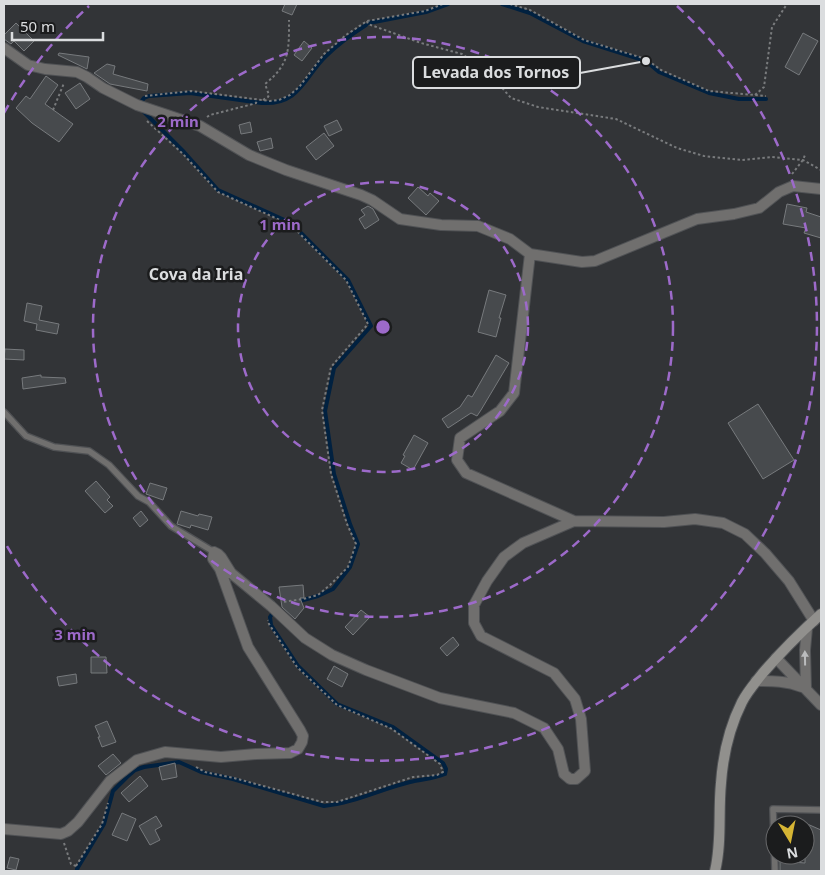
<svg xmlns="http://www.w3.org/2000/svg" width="825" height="875" viewBox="0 0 825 875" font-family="'Noto Sans',sans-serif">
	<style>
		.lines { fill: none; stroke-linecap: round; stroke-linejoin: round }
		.stream { stroke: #012140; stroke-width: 4 }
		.building { fill: #474a4d; stroke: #777a7d }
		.lane-casing { stroke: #505255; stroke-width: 8 }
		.street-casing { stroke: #505255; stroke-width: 12 }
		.secondary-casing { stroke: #505255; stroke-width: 12 }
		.path { stroke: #797b7d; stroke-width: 2; stroke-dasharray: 2.5 2.5; stroke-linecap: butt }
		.lane { stroke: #706f6e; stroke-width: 5.5 }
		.street { stroke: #706f6e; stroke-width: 10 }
		.secondary { stroke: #91908d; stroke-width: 10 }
		.oneway { fill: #bbbcbd }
		.ring { fill: none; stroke: #9d6aca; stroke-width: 2.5; stroke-dasharray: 9 6 }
		.labels { text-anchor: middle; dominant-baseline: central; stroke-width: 5; stroke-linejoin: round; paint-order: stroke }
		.neighbourhood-label { font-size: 16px; font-weight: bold; fill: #dbdddf; stroke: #1b1c1d }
		.centre { fill: #9d6aca; stroke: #1b1c1d; stroke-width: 2.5 }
		.ring-label { font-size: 15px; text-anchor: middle; font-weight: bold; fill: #9d6aca; stroke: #1b1c1d; stroke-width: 5; stroke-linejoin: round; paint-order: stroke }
		.leader { fill: none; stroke: #dbdddf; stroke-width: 2 }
		.callout-dot { fill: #dbdddf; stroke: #1b1c1d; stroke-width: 2 }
		.callout { fill: #1b1c1d; stroke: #dbdddf; stroke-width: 2 }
		.callout-label { font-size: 16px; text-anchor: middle; font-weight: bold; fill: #dbdddf }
	</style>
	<rect width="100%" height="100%" fill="#323437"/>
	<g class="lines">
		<path class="stream" d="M502,4L530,13L583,41L646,61L659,72L709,93L739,99H766
			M369,23L426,12L448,4
			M141,102L144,98L149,96L190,93L262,103C300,105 304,77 326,56C338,44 352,34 366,25
			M143,111L184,152L218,190L291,223L348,280L371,326L334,368L325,411L334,474L350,524L358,544L350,567L333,589L318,596L296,602
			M77,869L104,824L113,791L127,777L135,770L144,767L179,762L201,772L233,779L324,806C354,803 381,789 410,782C422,779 433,779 445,774L446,769L443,763L393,727L337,704L298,666L271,625L270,617L272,614"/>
	</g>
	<path class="building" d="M285,4H297L292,15L282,11Z
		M16,23L34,41L24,51L14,41L11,44L4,39V35Z
		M803,33L818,41L799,75L785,67Z
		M304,41L312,48L302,61L294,55Z
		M59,53L89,57L87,69L58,55Z
		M107,64L115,66L113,74L148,84L147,91L110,84L94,73Z
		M46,76L58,85L45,104L73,124L59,142L32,123L16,108L26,96L30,99Z
		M80,83L90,99L76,109L65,93Z
		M337,120L342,130L329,136L324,126Z
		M250,122L252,132L241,134L239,125Z
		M324,133L334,146L316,160L306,147Z
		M271,138L273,148L260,151L257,142Z
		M418,187L428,196L430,193L439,201L426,215L408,198Z
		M787,204L807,208L806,212L821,217V238L804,233L806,228L783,224Z
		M368,206L373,209L379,220L365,229L359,219L365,215L361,210Z
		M489,290L506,295L499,318H501L496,337L478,332Z
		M27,303L42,306L39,320L59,324L57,334L36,330L37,324L24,321Z
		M5,349L24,350V360L4,359Z
		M496,355L509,363L481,410L477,416L471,413L448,428L442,419L460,407L468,395L472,397Z
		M41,375V377L65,378L66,383L23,389L22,378Z
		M758,404L794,460L763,479L728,423Z
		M414,435L428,443L413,470L401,463L405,456L403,455Z
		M96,481L110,497L107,500L113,506L105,513L85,491Z
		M150,483L167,488L163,500L146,494Z
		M141,511L148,520L140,527L133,518Z
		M181,511L198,516L199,514L212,517L208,530L191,525L190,528L177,524Z
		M303,585L304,598H300L304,608L295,619L282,607L279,587Z
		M361,610L370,617L353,635L345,627Z
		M453,637L459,645L447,656L440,648Z
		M91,657H106L107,673H91Z
		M334,666L348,674L342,687L327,679Z
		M76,674L77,683L59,686L57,677Z
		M107,721L116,742L102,747L98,737H100L95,726Z
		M113,754L121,763L106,775L98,766Z
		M175,763L177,777L162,780L159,767Z
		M140,776L148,786L129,802L121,793Z
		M122,813L136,819L127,841L112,835Z
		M156,816L162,826L155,830L160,840L150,845L139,826Z
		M805,823L821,830V871H780V861L805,863Z
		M10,857L19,859L16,870L7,868Z"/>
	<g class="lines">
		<defs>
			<path id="lane" d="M4,412L26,436L54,447L89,451L109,465L138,496L149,502L171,526L214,552
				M775,871L773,809L821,810"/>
			<path id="street" d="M4,48L28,65L45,69L77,72L87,77L103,88L137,105L200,126L249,155L286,170L361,195L372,200L400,219L441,225L478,226L510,239L530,254L582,262L595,261L697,219L734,214L759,208L779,192L793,186L821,189
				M530,254L514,393L500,411L460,438L457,460L466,473L574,521L664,522L695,519L723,523L745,534L765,553L789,581L814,621
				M776,658L821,705
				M756,681C773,681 787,681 802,687
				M806,688L805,650L807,628
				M4,829L61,834L68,831L78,822L110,781L137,760L165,752L221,757L256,754L290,753L298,749L302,742L303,736L300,730L248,647L220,569L213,559L214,552L218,554L221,557L231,573L271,606L305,638L332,655L366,670L440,698L514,713L544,728L558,749L564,774L570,779H576L585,771L581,719L575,699L554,673L481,636L474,623V605L487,581L504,557L523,543L574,521"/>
			<path id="secondary" d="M715,871C722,842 718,813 721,783C723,755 729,728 742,702C747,692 755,683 762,674C780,653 800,633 821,614"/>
		</defs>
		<use href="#lane" class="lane-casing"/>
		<use href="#street" class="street-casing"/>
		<use href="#secondary" class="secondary-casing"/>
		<path class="path" d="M510,4L530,10L584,40L646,59L661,70L709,91L766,96
			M367,21L368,24L421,43L462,54L488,72L511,98L538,107L616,119L677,148L704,156L742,160L772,157L803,160L821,170
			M755,95L764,87L772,27L787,4
			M145,96L191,91L270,101L279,100L290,95L300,86L324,54L346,35L367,21L425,11L443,4
			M263,100L268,97L269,95L265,84C290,64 289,50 289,20
			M53,110L64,83
			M207,117L210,115L253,104L256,103L257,100
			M147,121L183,154L218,192L291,225L346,280L368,324L331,367L322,410L331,474L347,524L356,544L348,567L330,585L318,595L303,599L283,602
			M792,174L803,160L805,155
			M196,767L205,772L234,778L322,802H337L413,777L437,775L443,772L440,764L392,729L337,705L297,667L269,624L268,620
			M64,843L71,864L76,866L75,868
			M76,866L102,824L108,803"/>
		<use href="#lane" class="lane"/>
		<use href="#street" class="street"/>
		<use href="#secondary" class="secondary"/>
	</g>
	<defs><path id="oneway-solid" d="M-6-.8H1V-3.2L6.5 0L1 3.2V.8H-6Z" transform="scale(1.25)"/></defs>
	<use class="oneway" href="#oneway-solid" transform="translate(805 658) rotate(-91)"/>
	<g class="ring">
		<circle cx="383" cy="327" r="145"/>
		<circle cx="383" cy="327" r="290"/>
		<path d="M4 113A435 435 0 0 1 89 6M677 6A435 435 0 1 1 4 541"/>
	</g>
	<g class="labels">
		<g class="neighbourhood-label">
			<text x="196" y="274">Cova da Iria</text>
		</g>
	</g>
	<circle cx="383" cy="327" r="8" class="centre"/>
	<g class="ring-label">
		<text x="178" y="127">2 min</text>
		<text x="280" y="230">1 min</text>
		<text x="75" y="640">3 min</text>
	</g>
	<path class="leader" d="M646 61L580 73"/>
	<circle class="callout-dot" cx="646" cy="61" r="5"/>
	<rect class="callout" x="413" y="57" width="167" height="31" rx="5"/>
	<g class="callout-label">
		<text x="496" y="78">Levada dos Tornos</text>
	</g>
	<rect width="825" height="875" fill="none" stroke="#dbdddf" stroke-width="10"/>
	<g transform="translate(790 840) rotate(170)"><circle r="24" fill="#1b1c1d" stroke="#68696b"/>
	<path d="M0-4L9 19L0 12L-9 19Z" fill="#d6b534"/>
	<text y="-8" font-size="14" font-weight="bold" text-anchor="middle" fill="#dbdddf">N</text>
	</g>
	<path d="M12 32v8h91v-8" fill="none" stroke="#dbdddf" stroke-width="2.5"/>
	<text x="20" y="32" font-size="15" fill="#dbdddf" stroke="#1b1c1d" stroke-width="4" paint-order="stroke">50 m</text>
</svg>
